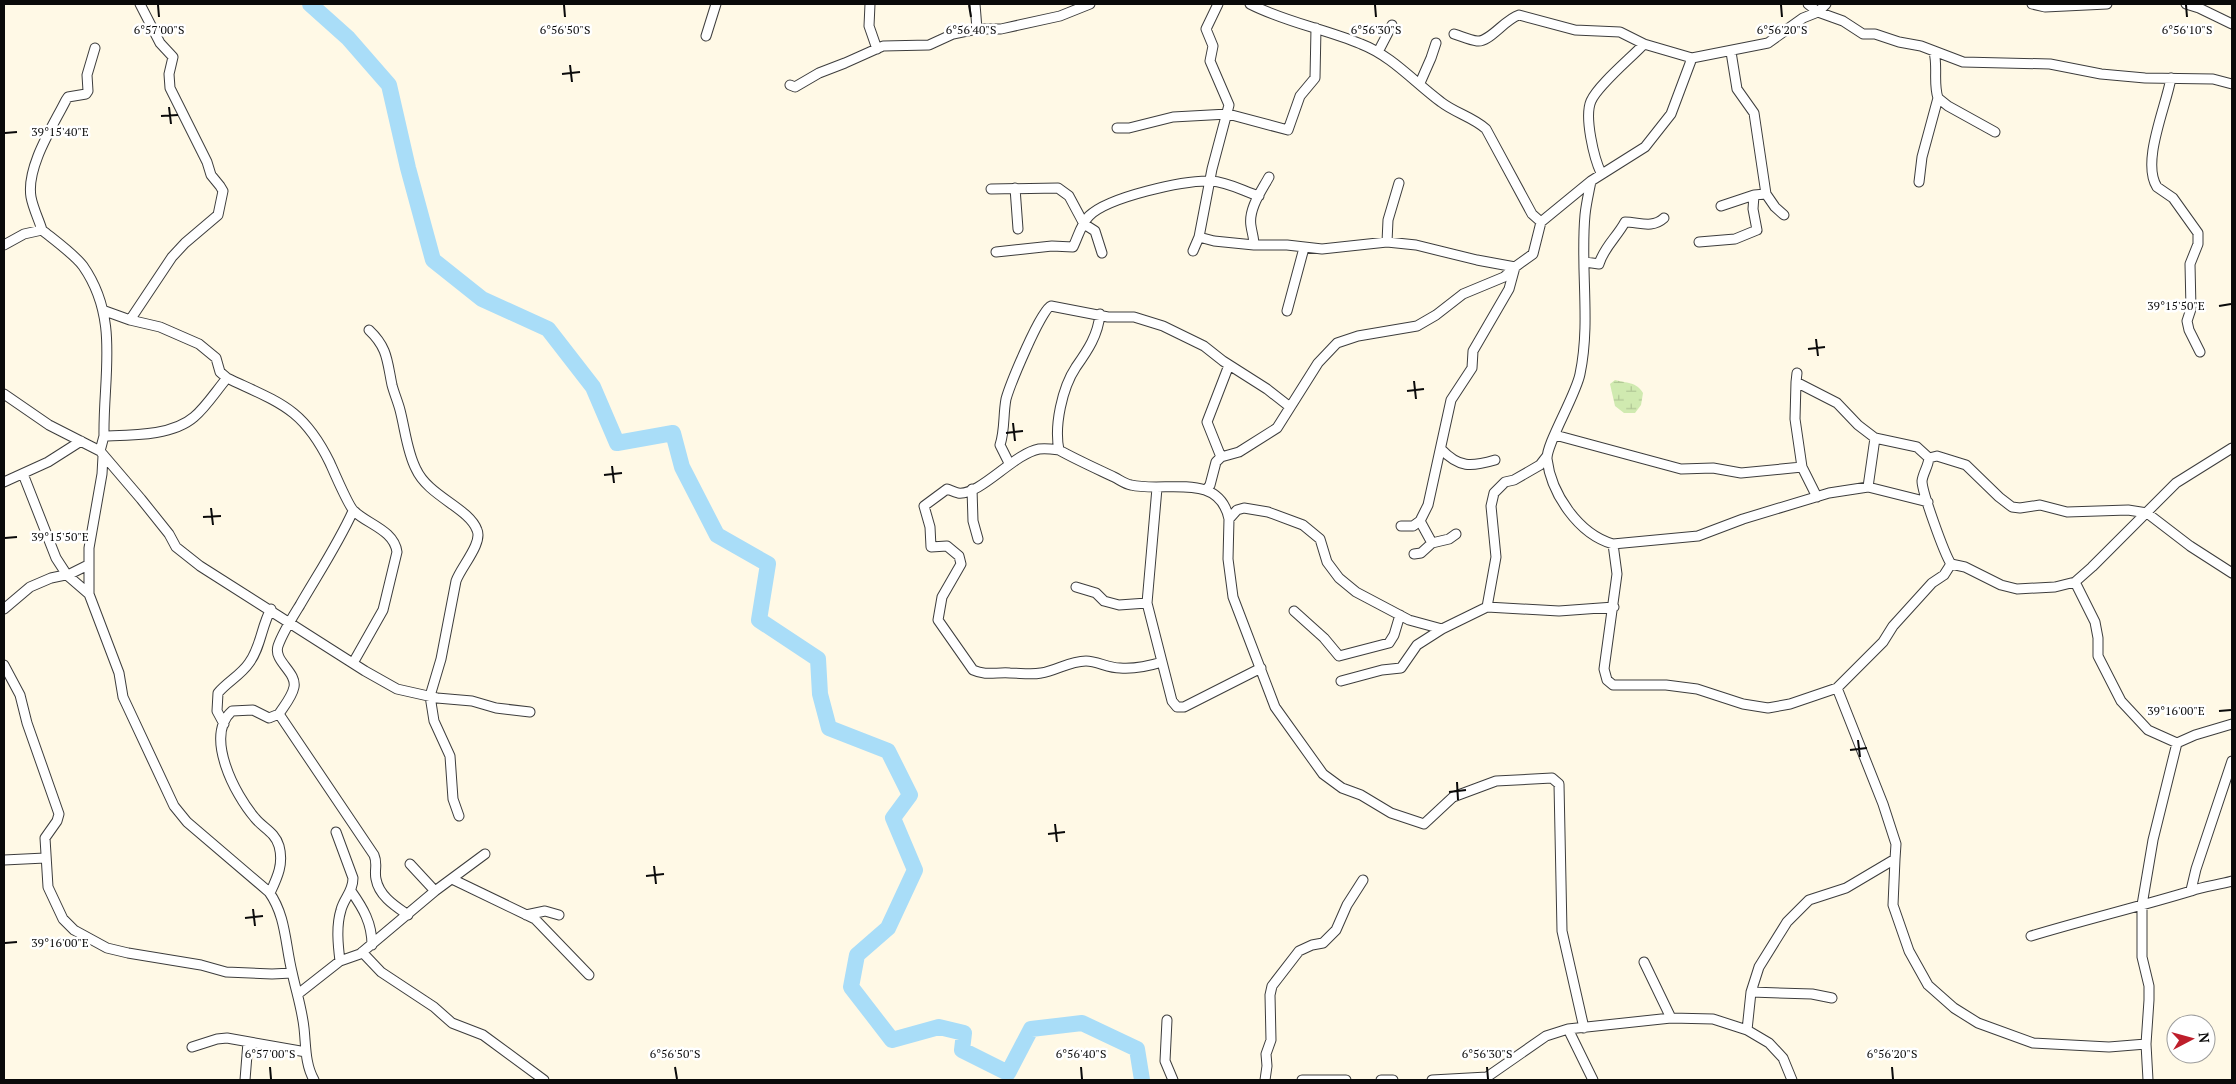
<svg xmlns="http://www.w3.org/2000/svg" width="2236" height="1084" viewBox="0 0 2236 1084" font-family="'PT Serif',serif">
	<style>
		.wetland { fill: url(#wetland-marsh) }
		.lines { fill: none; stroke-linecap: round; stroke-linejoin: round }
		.river { stroke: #a9ddf8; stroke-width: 16 }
		.street-casing { stroke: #3d3d3d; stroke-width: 11 }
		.street { stroke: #fff; stroke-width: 9 }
		.ticks { fill: none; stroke: #0a0a0a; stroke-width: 2 }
		.ticks-label { font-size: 12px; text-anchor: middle; fill: #0a0a0a; stroke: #fff; stroke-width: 5; stroke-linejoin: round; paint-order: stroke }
	</style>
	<defs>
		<pattern id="wetland-marsh" width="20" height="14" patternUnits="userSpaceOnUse" patternTransform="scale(1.25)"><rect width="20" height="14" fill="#d0eab0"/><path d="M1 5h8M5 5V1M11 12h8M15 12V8" fill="none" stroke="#b1c796"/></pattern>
	</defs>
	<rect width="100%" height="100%" fill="#fff9e6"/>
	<path class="wetland" d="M1615,380C1626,383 1637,382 1643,393L1641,405L1635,413H1624L1615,406L1610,384Z"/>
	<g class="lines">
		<path class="river" d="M310,4L348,38L389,85L408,168L433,260L482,299L548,329L593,387L617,443L673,433L682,467L717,535L768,564L759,620L818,659L820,694L829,728L888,751L910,795L893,818L915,870L888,928L857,955L851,987L892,1040L939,1027L964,1033L962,1050L1008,1073L1031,1029L1082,1023L1137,1049L1142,1080"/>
		<defs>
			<path id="street" d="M870,4L869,26L877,49
				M975,4L977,29
				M1250,4C1285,22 1325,29 1361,44C1392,56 1414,82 1441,102C1455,113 1473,117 1486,129L1532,214L1541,222L1591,181
				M1808,4L1818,12L1826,4
				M2032,4L2045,7L2107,4
				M2186,4L2199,8L2232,24
				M1454,34C1461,36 1469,40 1477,41C1489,43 1505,19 1519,15L1575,30L1620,32L1644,44
				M706,36L716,4
				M1378,52L1392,25
				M2171,78C2166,107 2141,162 2157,187L2173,198L2198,233V244L2190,264L2191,309L2187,321L2189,330L2200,352
				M1420,83L1431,58L1436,43
				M790,85L795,87L819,73L845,63L883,46L929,45L953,34L977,29H1001L1060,16L1090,4
				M1938,98L1948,106L1995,132
				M1117,128H1129L1173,117L1228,114L1288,130L1300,96L1315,78L1316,28
				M1601,173C1594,158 1584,117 1591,101C1598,85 1631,58 1644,44L1692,58
				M1269,177C1262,190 1248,209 1251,226C1252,233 1254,238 1254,245H1287L1322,249L1387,242L1416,245L1477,260L1515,267L1533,254L1541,222
				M1919,182L1922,157L1938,98C1933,83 1938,67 1934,52
				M1015,188L1018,229
				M991,189L1058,188L1069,196L1084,224L1095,231L1102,253
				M1766,194L1775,207L1784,215
				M1721,206L1754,195
				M42,230C39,220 33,208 31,197C26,167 53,126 66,100L68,97L86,94L88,91L87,75L95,48
				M1199,237L1214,241L1254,245
				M1387,242L1388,220L1399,183
				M1699,242L1735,239L1757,230L1753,209L1754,195L1766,194L1754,113L1737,89L1731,52
				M4,245L24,234L42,230C53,239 75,255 83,266C120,319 103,375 104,436L100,451
				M1193,251L1199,237L1212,169L1229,105L1210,61L1213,46L1206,29L1218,4
				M996,252L1052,246L1073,247C1078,237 1081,224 1089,216C1108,197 1184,180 1211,181C1228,182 1243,191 1259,196
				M1585,262L1599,264C1604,247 1617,237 1625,222C1639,222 1652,229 1664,218
				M105,311L130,320L172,257L185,243L218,215L223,191L220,186L211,175L207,162L170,88L169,74L173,57L160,43L140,4
				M1287,311L1304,248
				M130,320L160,327L199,344L216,358L220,372L227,378C280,403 303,408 330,463C334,472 349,507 354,511C367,524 394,530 397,552L383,610L353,663
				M369,330C388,348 387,361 392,385C394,393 398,402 400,410C405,429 407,452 416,469C428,496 469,508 477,530C483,543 461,567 456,581L441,659L430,696L434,721L450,756L453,799L459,816
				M1797,373L1796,382L1837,403L1858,425L1875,438L1917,447L1929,458C1928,467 1923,473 1922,481C1922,492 1944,553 1951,564L1965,567L2001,585L2017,589L2055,587L2075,582L2092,567L2176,483L2232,448
				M1796,382L1795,419L1802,467L1817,497
				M4,394L49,425L100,451L141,499L169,534L176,547L200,566L365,671L397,689L437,698L472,701L496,708L530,712
				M1555,435L1681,469L1713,468L1741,473L1802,467
				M104,436C132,435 172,436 194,417C206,407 216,391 227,378
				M1441,449C1459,468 1471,467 1495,460
				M1059,450C1054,426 1062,388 1076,367C1088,350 1098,335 1100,314
				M103,456L102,474L89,548V594L119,673L123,697L174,806L187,822L269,892C286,916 285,943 292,972C296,991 302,1009 304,1028C306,1046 305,1064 314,1080
				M1221,457L1207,422L1229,365
				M1929,458L1937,456L1966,465L1999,497L2012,507L2020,508L2040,505L2067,512L2128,510L2147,513L2190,546L2232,573
				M1009,463L1000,445C1005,430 1003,415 1006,399C1010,385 1041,309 1051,306L1108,317H1134L1163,326L1204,346L1223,361L1267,389L1290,407
				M23,474L56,558L67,575L89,594
				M4,482L48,462L81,441
				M1868,487L1875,438
				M1157,488L1147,603L1172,701L1177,707H1184L1261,668
				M972,489L973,521L978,539
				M1206,490L1210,485L1216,462L1221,457L1239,452L1277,428L1318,363L1337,343L1358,336L1417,326L1436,315L1463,294L1504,277L1515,267
				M1928,502L1868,487L1829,493L1743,519L1698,536L1613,544C1578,534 1551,493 1547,459C1546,444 1576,395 1580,374C1591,322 1580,268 1585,215C1586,204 1589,192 1591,181L1645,147L1671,114L1692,58L1768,43L1803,18L1818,12L1843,21L1863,34H1875L1899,42L1921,46L1963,62L2050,64L2101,74L2145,78L2213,79L2232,84
				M353,511C338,544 318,574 300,605C292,618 283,632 278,646C273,661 297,672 294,687C292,697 284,706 279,714L374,855C378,864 374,870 376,879C379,896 395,906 408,915
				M1401,526H1413L1420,521L1428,505L1451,400L1472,368L1473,351L1509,289L1515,267
				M1432,543L1449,539L1456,534
				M1613,544L1617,574L1604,669L1607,680L1613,685H1666L1697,689L1743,704L1768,708L1790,704L1837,688L1883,642L1893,626L1932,583L1944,575L1951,564
				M1414,554L1421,553L1432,543L1420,521
				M2075,582L2095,622L2098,638V656L2121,701L2148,730L2177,743
				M1076,587L1096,593L1104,601L1119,605L1147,603
				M1487,607L1559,611L1614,607
				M4,609L30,587L51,578L70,574L88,565
				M1294,611L1324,638L1339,656L1389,643L1394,635L1400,615
				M1442,629L1409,620L1356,592L1339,578L1327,562L1320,539L1303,525L1268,512L1244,508L1237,510L1229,519L1228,559L1233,597L1275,707L1323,774L1342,788L1361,795L1391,813L1424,824L1453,797L1496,781L1552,778L1559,784L1562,931L1584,1028
				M1162,662C1149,666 1133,669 1120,668C1108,668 1097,661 1086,661C1069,661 1056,671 1041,673C1031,675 1020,673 1010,673C996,672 986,676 973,670L938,620L942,597L961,564L959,556L947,546L931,547L930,527L924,506L947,489C950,490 954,492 958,493C980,496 1013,454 1039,449C1046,448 1052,449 1059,450C1077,460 1095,468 1114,477C1120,480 1125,484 1131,485C1165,493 1219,471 1229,519
				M4,665L20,695L27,723L59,814L57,821L45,838L48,887L63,919L74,930L107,948L128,953L201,965L226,972L272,974L292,973
				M1341,681L1382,670L1401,668L1417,645L1442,629L1487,607L1496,557L1491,506L1494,493L1505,482L1514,480L1540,465L1547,456
				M224,724L217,711L218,693C227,682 241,675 249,663C261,647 261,627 271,609
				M336,832L353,878C353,892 344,898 341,910C336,926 338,945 340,961
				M1895,859L1893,905L1909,951L1928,985L1954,1008L1978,1023L2033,1043L2109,1047L2146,1044
				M4,860L45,858
				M410,864L435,891
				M452,879L535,919L589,975
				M2191,890L2196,869L2232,761
				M351,891C363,908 372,923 372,945
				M270,893C277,878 284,864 279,846C275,832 263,828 255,818C235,795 204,736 232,711L253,710L269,718L279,714
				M526,915L545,911L559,915
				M2031,936C2084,920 2138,907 2191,891C2204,886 2219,885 2232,881
				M362,952L381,972L434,1007L452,1023L483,1035L544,1080
				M1644,962L1671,1018
				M1751,992L1812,994L1832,998
				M298,994L340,961L360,954L435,891L485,854
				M1167,1020L1165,1061L1173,1080
				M1747,1030L1751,992L1759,967L1787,922L1809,900L1846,888L1895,859L1896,844L1883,804L1837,688
				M192,1047L217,1039L227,1038L306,1052
				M245,1080L248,1042
				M1265,1080L1267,1066L1266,1054L1271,1040L1270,995L1272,986L1299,951L1312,945L1323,943L1336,930L1347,905L1363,880
				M1302,1080H1346
				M1381,1080H1393
				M1432,1080L1487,1077L1546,1036L1568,1029
				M1593,1080L1568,1029L1671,1018L1713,1019L1747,1030L1769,1043L1783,1058L1792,1080
				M2148,1080L2146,1044L2149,1000V986L2142,957V905L2153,840L2177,743L2195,735L2232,724"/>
		</defs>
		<use href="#street" class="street-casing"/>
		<use href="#street" class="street"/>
	</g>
	<path class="ticks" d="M158,5L159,17M564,5L565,17M969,5L971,17M1375,5L1376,17M1781,5L1782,17M2186,5L2187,17M570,65L572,82M562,74L580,72M169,107L171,124M161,116L178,115M5,133L17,132M2219,306L2231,304M1816,339L1818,356M1808,349L1825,347M1414,381L1416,399M1407,391L1424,389M1013,423L1015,441M1006,433L1023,431M612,466L614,483M604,475L622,473M211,508L213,525M203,517L221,516M5,538L17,537M2219,711L2231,710M1858,740L1860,757M1850,750L1867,748M1457,782L1458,800M1449,792L1466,790M1055,824L1057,842M1048,834L1065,832M654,866L656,884M646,876L664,874M253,909L255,926M245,918L263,916M5,943L17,942M270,1067L271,1079M675,1067L677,1079M1081,1067L1082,1079M1487,1067L1488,1079M1892,1067L1893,1079"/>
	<g class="ticks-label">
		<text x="159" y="34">6°57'00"S</text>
		<text x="565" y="34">6°56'50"S</text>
		<text x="971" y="34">6°56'40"S</text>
		<text x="1376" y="34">6°56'30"S</text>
		<text x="1782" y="34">6°56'20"S</text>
		<text x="2187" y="34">6°56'10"S</text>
		<text x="60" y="136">39°15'40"E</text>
		<text x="2176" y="310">39°15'50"E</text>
		<text x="60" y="541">39°15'50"E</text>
		<text x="2176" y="715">39°16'00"E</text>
		<text x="60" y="947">39°16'00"E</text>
		<text x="270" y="1058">6°57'00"S</text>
		<text x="675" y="1058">6°56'50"S</text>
		<text x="1081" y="1058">6°56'40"S</text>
		<text x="1487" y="1058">6°56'30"S</text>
		<text x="1892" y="1058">6°56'20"S</text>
	</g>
	<rect width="2236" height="1084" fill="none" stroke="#0a0a0a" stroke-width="10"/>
	<g transform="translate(2191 1039) rotate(84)"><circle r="24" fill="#ffffff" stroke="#9d9d9d"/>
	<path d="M0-4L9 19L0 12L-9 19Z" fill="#be1e2b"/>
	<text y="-8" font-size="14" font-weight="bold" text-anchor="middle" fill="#0a0a0a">N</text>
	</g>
</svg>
